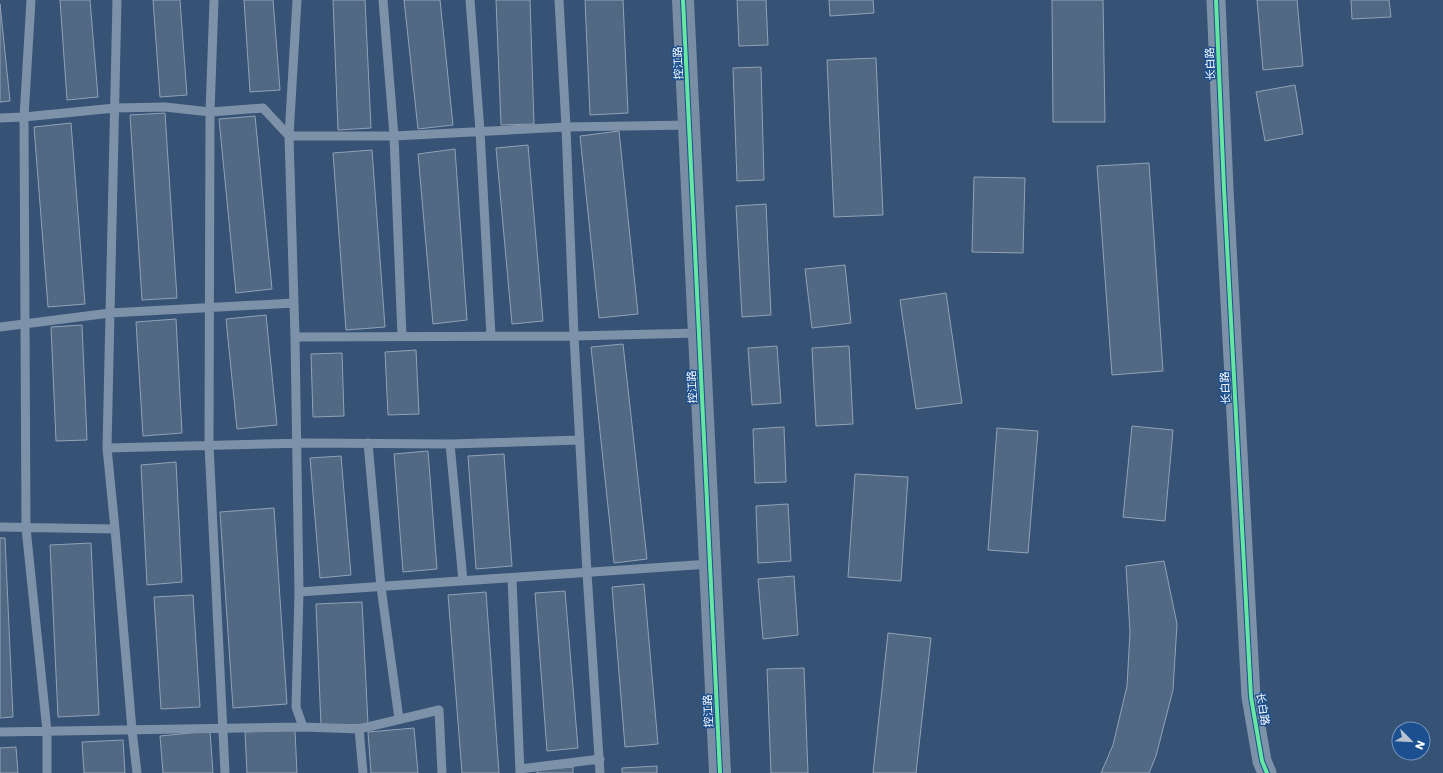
<svg xmlns="http://www.w3.org/2000/svg" width="1443" height="773" viewBox="0 0 1443 773" font-family="Poppins,'Noto Sans SC',sans-serif">
	<style>
		.building { fill: #526984; stroke: #92a2b6 }
		.lines { fill: none; stroke-linecap: round; stroke-linejoin: round }
		.lane { stroke: #7d92a8; stroke-width: 9 }
		.street { stroke: #7d92a8; stroke-width: 19 }
		.secondary { stroke: #798da4; stroke-width: 22 }
		.cycleway-casing { stroke: #1b4f8f; stroke-width: 6 }
		.cycleway { stroke: #66e7a1; stroke-width: 4 }
		.labels { text-anchor: middle; dominant-baseline: central; stroke-width: 3; stroke-linejoin: round; paint-order: stroke }
		.street-label { font-size: 11px; fill: #fff; stroke: #1b4f8f }
	</style>
	<rect width="100%" height="100%" fill="#365274"/>
	<path class="building" d="M60,0H90L98,97L67,100Z
		M153,0H180L187,95L160,97Z
		M244,0H273L280,90L250,92Z
		M333,0H365L371,128L338,130Z
		M404,0H440L453,125L418,129Z
		M496,0H530L534,124L501,125Z
		M585,0H623L628,113L590,115Z
		M737,0H766L768,45L739,46Z
		M829,0H873L874,13L830,16Z
		M1052,0H1103L1105,122H1053Z
		M1257,0H1297L1303,66L1263,70Z
		M1351,0H1389L1391,17L1352,19Z
		M0,4L10,101L0,102Z
		M876,58L883,215L834,217L827,60Z
		M761,67L764,180L737,181L733,68Z
		M1295,85L1303,134L1265,141L1256,92Z
		M165,113L177,298L142,300L130,115Z
		M255,116L272,289L236,293L219,119Z
		M71,123L85,304L48,307L34,127Z
		M619,131L638,314L599,318L580,136Z
		M528,145L543,321L512,324L496,148Z
		M455,149L467,320L433,324L418,154Z
		M372,150L385,327L346,330L333,153Z
		M1149,163L1163,371L1112,375L1097,166Z
		M974,177L1025,178L1023,253L972,252Z
		M766,204L771,315L742,317L736,206Z
		M845,265L851,323L812,328L805,269Z
		M946,293L962,403L916,409L900,300Z
		M266,315L277,425L237,429L226,319Z
		M176,319L182,433L143,436L136,322Z
		M82,325L87,440L56,441L51,327Z
		M623,344L647,559L614,563L591,347Z
		M777,346L781,403L752,405L748,348Z
		M849,346L853,424L816,426L812,348Z
		M416,350L419,414L388,415L385,352Z
		M342,353L344,416L313,417L311,354Z
		M1132,426L1173,430L1165,521L1123,517Z
		M784,427L786,482L755,483L753,429Z
		M997,428L1038,431L1028,553L988,550Z
		M428,451L437,569L403,572L394,454Z
		M504,454L512,566L476,569L468,456Z
		M341,456L351,575L320,578L310,458Z
		M176,462L182,582L147,585L141,465Z
		M855,474L908,477L901,581L848,577Z
		M788,504L791,561L758,563L756,506Z
		M274,508L287,704L233,708L220,512Z
		M0,538H5L13,717L0,718Z
		M91,543L99,715L58,717L50,545Z
		M1164,561L1177,624L1173,690L1156,756L1149,773H1101L1113,745L1127,686L1130,632L1126,566Z
		M794,576L798,635L763,639L758,579Z
		M644,584L658,744L625,747L612,587Z
		M565,591L578,748L547,751L535,593Z
		M486,592L499,773H462L448,595Z
		M193,595L200,707L161,709L154,597Z
		M362,602L368,724L321,726L316,604Z
		M888,633L931,638L916,773H873Z
		M804,668L808,773H771L767,669Z
		M414,728L418,773H371L368,732Z
		M295,730L297,773H247L245,732Z
		M210,731L213,773H163L160,736Z
		M123,740L125,773H84L82,742Z
		M16,747L18,773H0V748Z
		M657,766V773H622V768Z
		M573,767V773H537V770Z"/>
	<g class="lines">
		<path class="lane" d="M31,0L24,117L26,528L47,731V773
			M214,0L210,112L209,445L225,773
			M297,0L289,136L295,337L574,336L699,333
			M383,0L394,136L402,336
			M470,0L480,131L491,336
			M559,0L566,127L574,336L587,573L600,773
			M0,118L24,117L115,108L165,107L210,112L263,108L289,136H394L566,127L690,125
			M0,327L110,313L294,303
			M295,337L299,592L296,707L303,727L359,729L439,710L442,773
			M368,443L381,587L399,719
			M450,444L463,581
			M107,448L117,0
			M0,527L115,529L107,448L305,443L450,444L580,440
			M115,529L132,730L137,773
			M512,578L520,773
			M299,592L710,564
			M359,729L363,773
			M0,732L303,727
			M520,769L600,759"/>
		<path class="street" d="M1216,0L1224,189L1251,697L1262,761L1267,773"/>
		<path class="secondary" d="M683,0L720,773"/>
		<defs>
			<path id="cycleway" d="M683,0L720,773
				M1216,0L1224,189L1251,697L1262,761L1267,773"/>
		</defs>
		<use href="#cycleway" class="cycleway-casing"/>
		<use href="#cycleway" class="cycleway"/>
	</g>
	<g class="labels">
		<g class="street-label">
			<text transform="translate(678 63) rotate(-93)">控江路</text>
			<text transform="translate(1210 64) rotate(-92)">长白路</text>
			<text transform="translate(692 387) rotate(-93)">控江路</text>
			<text transform="translate(1225 388) rotate(-93)">长白路</text>
			<text transform="translate(1263 709) rotate(81)">长白路</text>
			<text transform="translate(708 711) rotate(-93)">控江路</text>
		</g>
	</g>
	<g transform="translate(1411 741) rotate(114)"><circle r="19" fill="#1b4f8f" stroke="#7695bc"/>
	<path d="M0-3L7 15L0 10L-7 15Z" fill="#b9c2ce"/>
	<text y="-6" font-size="11" font-weight="bold" text-anchor="middle" fill="#ffffff">N</text>
	</g>
</svg>
